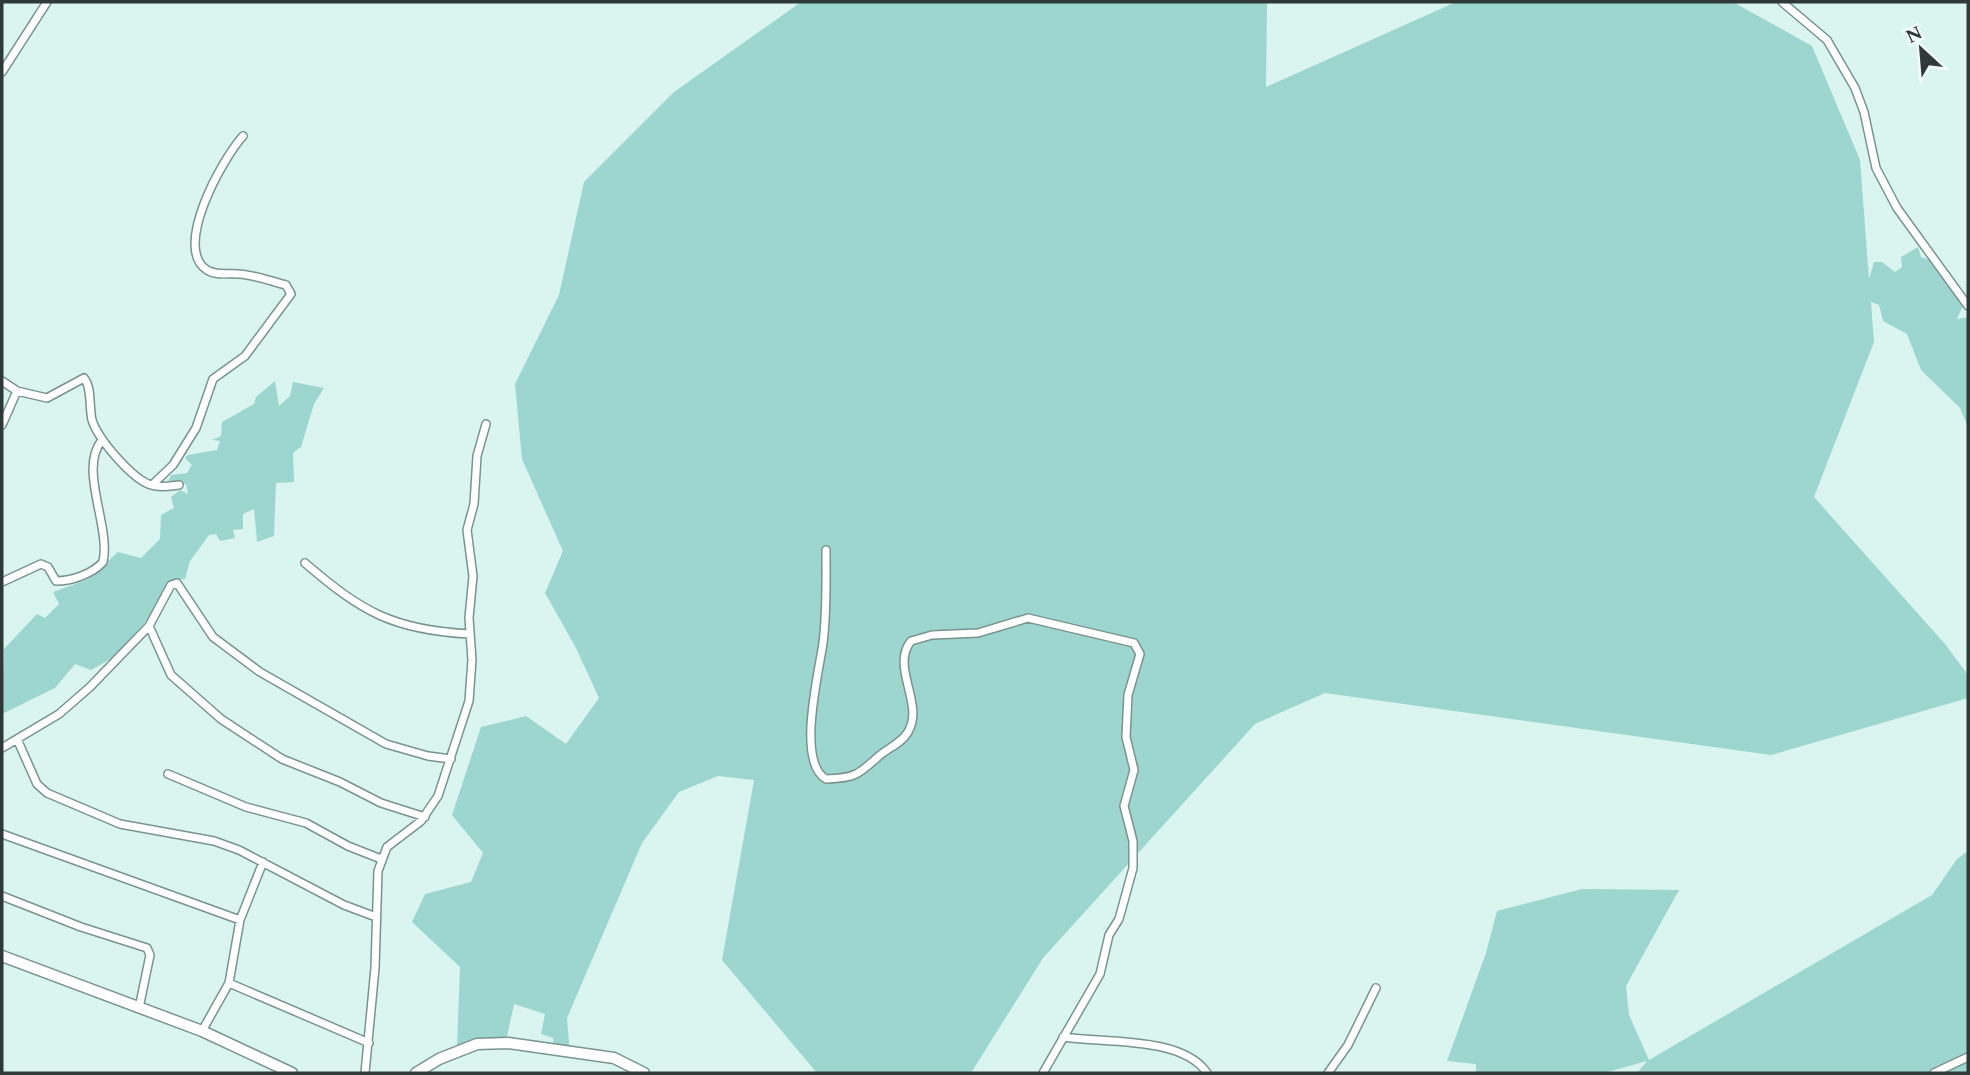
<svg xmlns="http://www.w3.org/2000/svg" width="1970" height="1075" viewBox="0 0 1970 1075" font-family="Spectral,serif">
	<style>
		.green { fill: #9dd6ce }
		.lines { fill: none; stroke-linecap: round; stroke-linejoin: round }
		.street-casing { stroke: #79938f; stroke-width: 10 }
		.secondary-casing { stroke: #79938f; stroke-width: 13 }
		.street { stroke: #fff; stroke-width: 7 }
		.secondary { stroke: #fff; stroke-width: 10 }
	</style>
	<rect width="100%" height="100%" fill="#daf5f0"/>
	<path class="green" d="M801,2H1267L1266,87L1456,2H1733L1812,46L1860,160L1869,279L1874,262H1882L1895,272L1902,267L1901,257L1918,247L1921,257L1930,260L1964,303L1957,319L1968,317V427L1960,408L1921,370L1907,334L1883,321L1879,305L1871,302L1874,342L1814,497L1945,644L1968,675V698L1771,755L1325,693L1255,724L1043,958L971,1073H817L722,960L754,780L718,776L679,792L642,843L567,1018L570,1056L554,1053L553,1038L541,1034L545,1014L514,1004L505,1046L457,1047L460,967L412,922L425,894L471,882L483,853L452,815L481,727L526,716L566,744L599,698L576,648L545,593L563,551L522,459L515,384L559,295L584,182L674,92Z
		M275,381L279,406L290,396L293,382L324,388L314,404L301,447L293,453L294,482L276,483L274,536L257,542L254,509L243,514V529L233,530L235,538L220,541L216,534L209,535L190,561L185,579L173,580L152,614L133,636L112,658L91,670L75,664L55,688L2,714L4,649L37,614L45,618L59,604L53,592L89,579L118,552L141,558L160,539L161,515L174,508L171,497L180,490L188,494L186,484H167L171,475L187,473L192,465L185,458L188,455L217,450L220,441L212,440L221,436L222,422L254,404L256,397Z
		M1968,851V1073H1637L1647,1061L1604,1073H1476V1064L1447,1061L1486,953L1497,911L1582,889L1679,890L1626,986L1629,1015L1649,1060L1932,895L1957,859Z"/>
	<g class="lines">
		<defs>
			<path id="street" d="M1782,2L1827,40L1855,88L1864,112L1876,168L1897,208L1968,306
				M2,72L47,2
				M2,381L17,391
				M2,425L17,391L47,398L84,378C92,387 89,408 92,420C98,439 132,479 151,485C160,488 170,486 179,485
				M152,485L173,465L196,428L213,379L245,356L291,294L286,285C271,281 254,275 239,274C228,273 216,276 207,270C172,248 223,158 243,136
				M826,550C826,580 827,612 823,643C819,672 796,762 826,779C855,778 858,775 879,756C888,748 902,743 908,732C925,704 890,667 911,641L932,635L978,633L1028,618L1134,643L1140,654L1128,695L1126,737L1134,770L1124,806L1133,841V868L1119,919L1109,935L1100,974L1043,1073
				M305,563C362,612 393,630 470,634
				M2,582L41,564L48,567L56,581C72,581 92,574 103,562C111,526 78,469 102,440
				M149,626L171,675L221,719L282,759L340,782L381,803L425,817
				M17,739L37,784L47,793L120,824L214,841L239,850L344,905L376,917
				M2,748L59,714L90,687L149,626L171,585L177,583L213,637L260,672L386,744L428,756L451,759
				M168,774L246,807L306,823L348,846L381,859
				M2,834L240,920
				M2,896L81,927L147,948L150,955L139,1008
				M229,983L369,1043
				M202,1031L229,983L240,920L263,862
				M1063,1037C1103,1043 1183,1036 1207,1073
				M365,1073L375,968L378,871L387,847L421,821L438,796L469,701L472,660L469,618L473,576L467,530L474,504L477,456L486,424
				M1328,1073L1348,1045L1376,988
				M1934,1073L1968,1057"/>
			<path id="secondary" d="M2,956L202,1031L292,1073
				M416,1073L439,1059L477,1044L508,1043L614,1058L644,1073"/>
		</defs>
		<use href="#street" class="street-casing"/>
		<use href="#secondary" class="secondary-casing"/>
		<use href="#street" class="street"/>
		<use href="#secondary" class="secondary"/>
	</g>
	<rect width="1970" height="1075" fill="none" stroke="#2f3a38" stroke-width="7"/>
	<g transform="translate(1921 49) rotate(334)" stroke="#f3fefc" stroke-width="5" paint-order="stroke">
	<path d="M0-5L12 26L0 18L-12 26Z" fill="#2f3a38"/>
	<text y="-10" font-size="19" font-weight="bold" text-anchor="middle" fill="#2f3a38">N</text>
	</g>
</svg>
